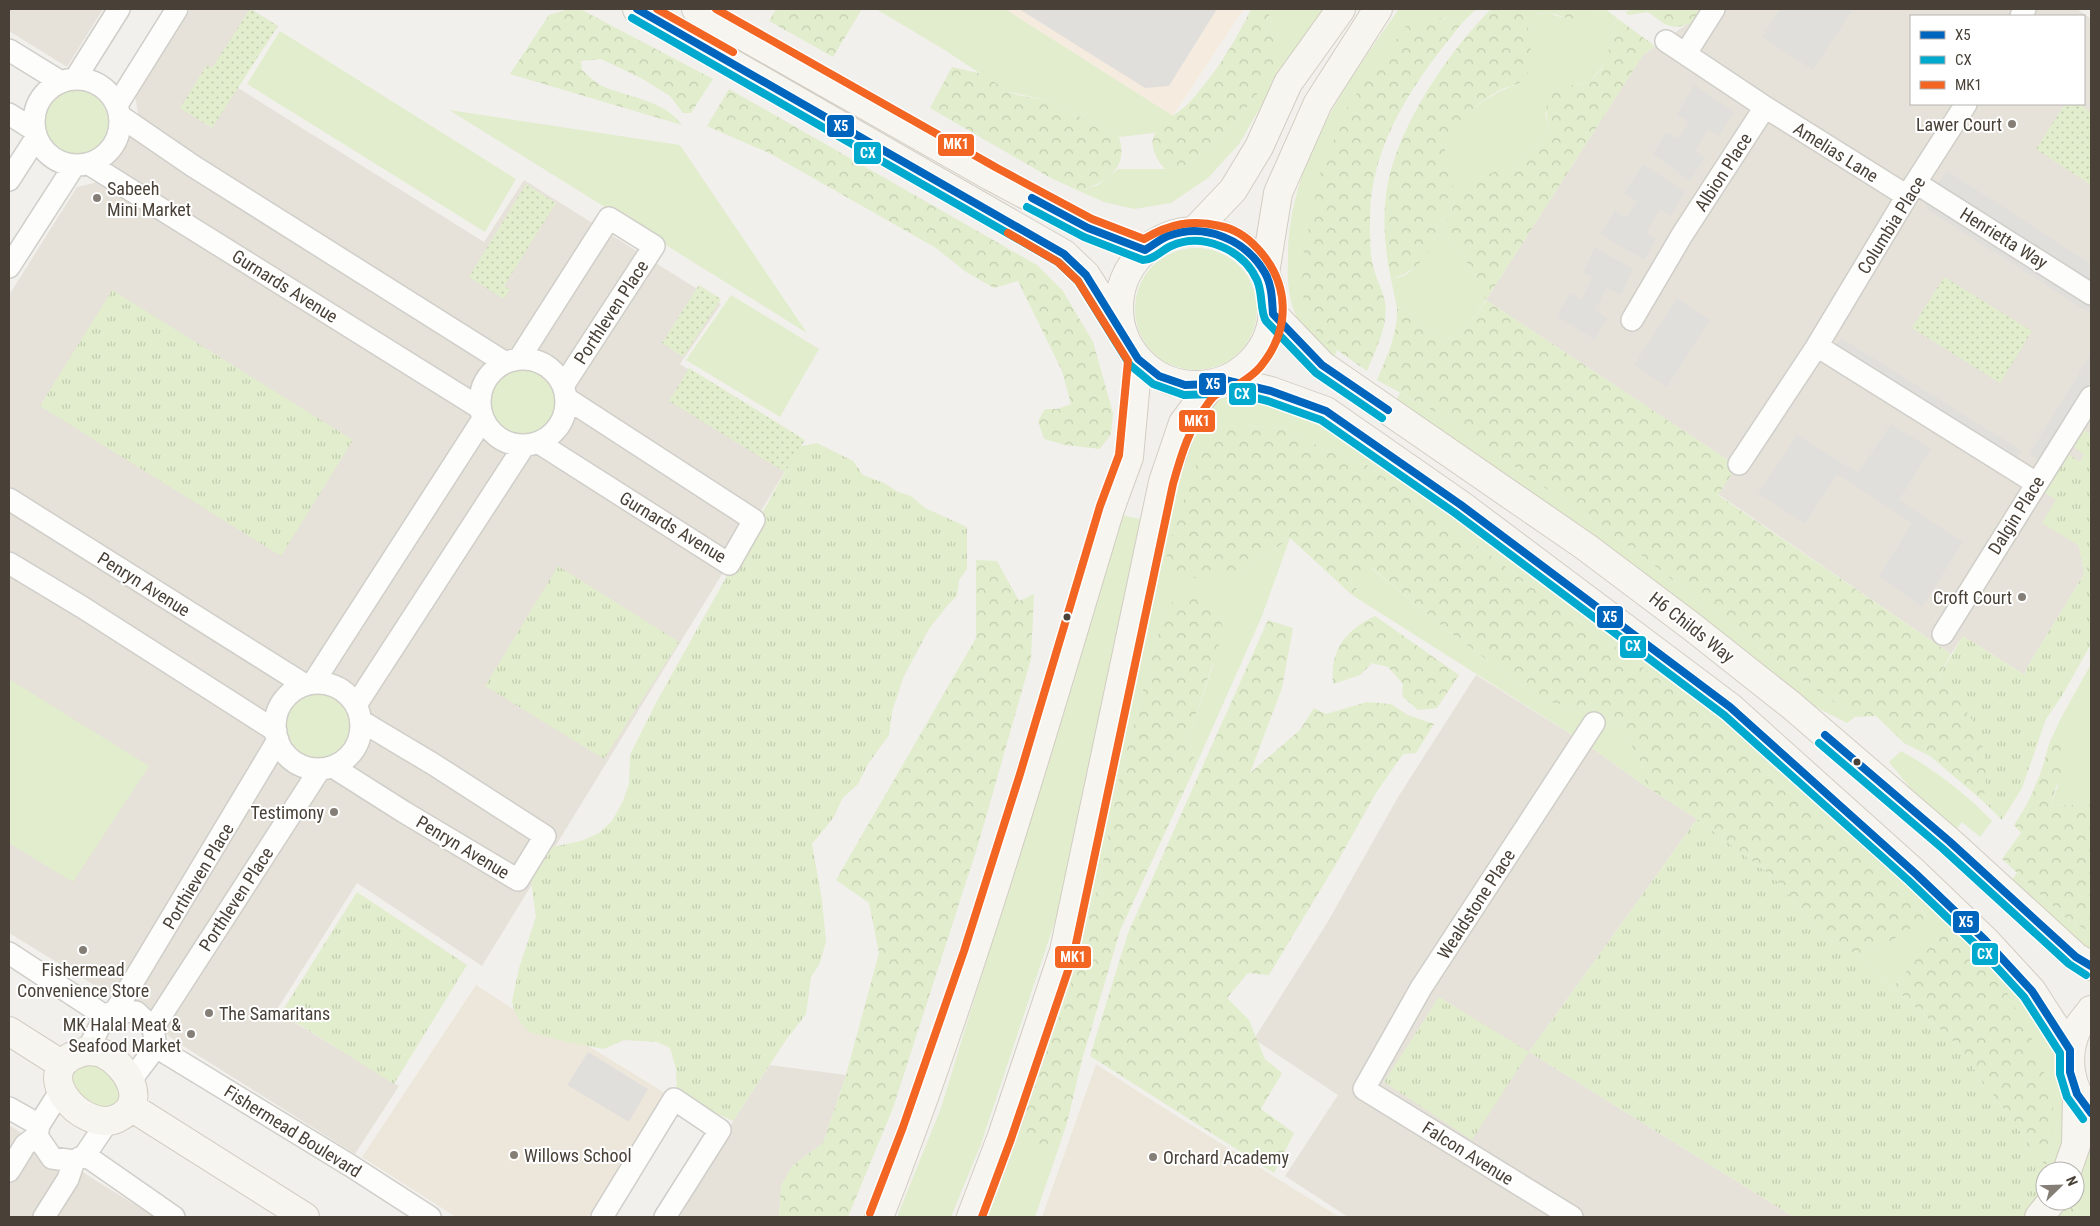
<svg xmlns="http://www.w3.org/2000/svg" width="2100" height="1226" viewBox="0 0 2100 1226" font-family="'Roboto Condensed',sans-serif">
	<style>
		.residential { fill: #e6e2d9; fill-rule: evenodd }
		.commercial { fill: #f5ebdf }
		.education { fill: #ede7db }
		.grass { fill: #e1edcc }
		.forest { fill: url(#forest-crowns) }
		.park { fill: url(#park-tufts) }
		.garden { fill: url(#garden-dots) }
		.parking { fill: #e1dfdc }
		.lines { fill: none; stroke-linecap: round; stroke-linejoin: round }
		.street-casing { stroke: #d0cec9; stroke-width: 24 }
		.secondary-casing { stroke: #d2cdc3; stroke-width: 30 }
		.street { stroke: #fdfdfc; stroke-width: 21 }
		.secondary { stroke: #f7f5ef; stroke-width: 28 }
		.bus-1-casing { stroke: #fff; stroke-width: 11 }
		.bus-2-casing { stroke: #fff; stroke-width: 11 }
		.bus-3-casing { stroke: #fff; stroke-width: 11 }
		.bus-1 { stroke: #0065bd; stroke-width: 8 }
		.bus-2 { stroke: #00a9ce; stroke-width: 8 }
		.bus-3 { stroke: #f26522; stroke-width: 8 }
		.poi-dot { fill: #847e76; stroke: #fff; stroke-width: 2 }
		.bus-dot { fill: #494137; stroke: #fff; stroke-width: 2 }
		.labels { text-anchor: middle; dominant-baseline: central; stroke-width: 4; stroke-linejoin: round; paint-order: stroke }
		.poi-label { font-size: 18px; fill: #494137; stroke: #fff; text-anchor: end }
		.street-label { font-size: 18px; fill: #494137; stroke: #fff }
		.line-badge { stroke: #fff; stroke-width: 2 }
		.badge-label { font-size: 14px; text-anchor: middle; font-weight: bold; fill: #fff }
	</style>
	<defs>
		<pattern id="forest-crowns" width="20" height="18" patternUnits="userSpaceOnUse" patternTransform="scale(1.25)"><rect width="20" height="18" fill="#e1edcc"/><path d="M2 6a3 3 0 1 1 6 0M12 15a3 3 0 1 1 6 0" fill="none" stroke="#c3ccb0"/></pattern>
		<pattern id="park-tufts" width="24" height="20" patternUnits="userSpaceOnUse" patternTransform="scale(1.25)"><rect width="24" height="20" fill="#e1edcc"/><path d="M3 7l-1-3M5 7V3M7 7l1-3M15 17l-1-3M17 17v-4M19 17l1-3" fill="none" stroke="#c3ccb0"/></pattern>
		<pattern id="garden-dots" width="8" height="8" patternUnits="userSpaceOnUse" patternTransform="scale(1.25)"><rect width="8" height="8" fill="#e1edcc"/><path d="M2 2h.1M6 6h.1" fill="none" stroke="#c3ccb0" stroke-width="1.8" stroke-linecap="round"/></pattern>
	</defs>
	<rect width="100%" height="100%" fill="#f2f0ec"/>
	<path class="residential" d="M9,9H103L67,67L9,31Z
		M191,9H251L275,24L235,86L484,242L524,180L721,304L680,364L803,442L482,966L357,883L276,1011L399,1086L355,1154L183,1046L104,991L9,933V295L77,187L98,182L139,120L135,95Z
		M1704,9H2077L2091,19V435L2083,429L2084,455L2080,462L2068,455L2044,492L2056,499L2079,546L2084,574L2026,669L2025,675L1963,636L1951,654L1718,494L1737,466L1486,300L1643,55L1700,15ZM1911,16H2084V104H1911Z
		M1476,675L1582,741L1645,786L1697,819L1529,1052L1794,1217H1348L1285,1176L1338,1095L1254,1039L1327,923L1398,797Z
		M770,1065L846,1075L823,1143L792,1166L781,1186L779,1217H680L733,1121Z
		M9,1125L103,1185L155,1217H9Z"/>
	<path class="commercial" d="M1005,9H1244L1173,116Z"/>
	<path class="education" d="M476,985L544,1029L582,1042L665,1093L588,1217H456L362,1157Z
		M1096,1064L1145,1096L1339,1217H1042Z"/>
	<path class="grass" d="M876,9H1005L1173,116L1154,133L1119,137L1049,101L1007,91L943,49Z
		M1268,9H1323L1286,63L1239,144L1208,178L1171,203L1134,209L1104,202L1079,191L1098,185L1118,169H1165L1184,166L1218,141L1253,100L1273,39Z
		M1399,9H1476L1463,22L1436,17L1305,312L1316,331L1337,351L1332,360C1320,347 1305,335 1298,320C1288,300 1287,278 1288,257C1289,161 1346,84 1399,9Z
		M1599,9H1605L1618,19L1614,23L1608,57L1599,71L1590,81L1578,84L1545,113L1550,134L1514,165L1497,172L1457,196L1444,230C1449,240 1456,246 1462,255C1472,269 1479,285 1486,300L1466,328L1446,339L1424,327L1407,307L1397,308L1391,279C1395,278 1401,277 1405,275C1416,269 1432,248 1435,236C1437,229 1436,220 1438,213C1442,203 1453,194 1453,182C1453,173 1444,164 1445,153C1448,122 1489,93 1516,85L1529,40L1528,27L1536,15L1546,12L1560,17L1594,13Z
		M280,31L516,179L485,232L247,84Z
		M44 122a32 32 0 1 1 64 0a32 32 0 1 1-64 0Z
		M449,110L680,145L807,333Z
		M1135 309a61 61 0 1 1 122 0a61 61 0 1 1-122 0Z
		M731,295L819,349L780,417L686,360Z
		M486 402a36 36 0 1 1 72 0a36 36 0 1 1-72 0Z
		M1212,384L1308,403L1730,707L2032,991L2091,1113V1217H2077L2076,1205L2072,1201H2075V1171H2049L2046,1167L2052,1138L1940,932L1893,987L1856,954L1881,947L1927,917L1914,899L1763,769L1690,702L1367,465L1332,453L1283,428L1248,426L1220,430L1240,574L1290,538L1262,616L1196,765L1188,738L1213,665L1165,608L1117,787L1101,873L1067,998L1035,1075L1048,1153L1067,1123L1035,1217H971L1064,951L1163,482Z
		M1400,393L1439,414L1637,552L1779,664L1855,717L1847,723L1806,702L1395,404Z
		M1122,515L1140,519L1088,789L1056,918L981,1144L951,1217H897L941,1108Z
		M1371,568L1453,635L1543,701L1563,705L1591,707L1620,726L1645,769V786L1582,741L1352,595Z
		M2091,664L2090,800L2072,805L2050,806L2058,786L2049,744L2061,718Z
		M9,679L149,766L73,882L9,843Z
		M284 726a36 36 0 1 1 72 0a36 36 0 1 1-72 0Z
		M1901,751C1935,770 1965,793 1992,821L1980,837L1962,822L1956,830L1920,800L1889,762Z
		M2017,873L2069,921L2091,932V953L2011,881Z
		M81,1062L98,1063L114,1073L121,1090L119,1102L106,1110L76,1098L70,1070Z"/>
	<path class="forest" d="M569,9H580L713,79L691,113H683L670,96L641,78L601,59L581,61L582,70C588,75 594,81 600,85C628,98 663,99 682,125L510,74L549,15Z
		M776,9H862L833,57L769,21Z
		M1251,9H1268L1273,39V68L1253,100L1218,141L1184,166L1165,169C1157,160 1149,147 1154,135C1158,123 1173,117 1182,109C1189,104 1195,96 1200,90C1220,66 1238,37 1251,9Z
		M1491,9H1599C1572,32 1555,6 1538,14C1534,17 1531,23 1528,27C1529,43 1535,60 1527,75C1522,86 1507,86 1498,91C1478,102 1460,119 1449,139C1438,160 1453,167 1453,183C1453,195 1442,203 1438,214C1436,221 1437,229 1435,236C1429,259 1412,273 1391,279C1385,251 1382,217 1387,188C1398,125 1447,54 1491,9Z
		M1633,9H1704C1696,21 1682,31 1667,25C1660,22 1654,15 1647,12L1629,15L1625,12Z
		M1436,17L1463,22C1415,80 1368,146 1370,224C1370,236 1370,250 1372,262C1375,276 1382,289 1385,302C1389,325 1375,350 1367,371L1327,343L1316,331L1305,312L1302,283L1304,249L1321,170L1348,106L1406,26Z
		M1618,19L1655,46L1643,55L1486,300L1737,466L1718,495L1951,654L1937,680C1975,709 1995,754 1983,801L1930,756L1904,743L1876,716L1855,717L1779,664L1637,552L1439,414L1377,380C1387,356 1398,334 1397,308L1407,307L1424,327L1446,339L1466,328L1486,301C1479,285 1472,269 1462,255C1456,246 1449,240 1444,230L1457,196L1475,179L1514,165L1550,134C1544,107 1542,90 1573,85C1579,84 1587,83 1592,79C1609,66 1610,43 1614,23Z
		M952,67L983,74L1007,91L1018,95L1049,101L1119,137C1129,169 1106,182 1079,191L1049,177L930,108Z
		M729,89L1037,265L1063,291L1093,342L1113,413L1111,434L1100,449L1065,445L1044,439L1038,421L1045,409H1057L1071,404L1062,371L1018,281L994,288L966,272L936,248L771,154L707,126Z
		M1248,426L1283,428L1332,453L1367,465L1690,702L1763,769L1914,899L1927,918L1881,947L1856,954L1832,941L1810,921L1774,878L1697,819L1645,786V769L1620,726L1591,707L1563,705L1543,701L1453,635L1372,568L1352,595L1290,538L1240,574L1196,578L1164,566L1176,522L1202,447L1220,429Z
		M976,560L997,561L1019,601L1034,594L1031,659L978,845L893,1108L848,1217H779L781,1186L792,1166L823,1143L846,1075L879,953L869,903L836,880L976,638Z
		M1181,596L1211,600L1224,629L1188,738L1196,765L1120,931L1082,1060L1067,1123L1048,1153L1027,1141L1023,1124L1035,1075L1067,998L1101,873L1117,787L1165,608Z
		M1375,616L1459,675L1437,708L1418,710L1402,696L1403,684L1388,667L1372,663L1360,675L1333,684C1330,649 1345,631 1375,616Z
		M1268,620L1293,628L1282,688L1250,773L1300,730L1314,708L1326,714L1367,702L1391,704L1408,715L1434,724L1416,753L1403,754L1376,793L1339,859L1269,975L1248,973L1227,998L1249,1020L1265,1059L1282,1073L1261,1109L1294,1133L1274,1173L1090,1056L1128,933Z
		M2049,744L2063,745L2064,764L2050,806L2072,805L2090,800L2091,795V932L2069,921L2002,859L2021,833L2014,825C2031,800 2042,773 2049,744Z
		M1940,931L2005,989L2037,1048L2053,1104L2052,1138L2046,1167L1955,1043L1893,987Z
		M2052,1201H2072L2076,1205L2077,1217H2039Z"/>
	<path class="park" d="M112,290L353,440L281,556L40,406Z
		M2083,429L2091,435V644L2063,694L2046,719L2022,788L2002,820L1983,801C1994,754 1975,709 1937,680L1963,636L2025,675L2026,669L2084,574L2079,546L2042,523L2056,500L2044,492L2068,454L2080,462L2084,455L2072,445Z
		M817,443L853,461L863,475L884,483L898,492L911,496L925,508L967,527V569L959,580L957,596L947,606L929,629L903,678L892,712L889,735L868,764L858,784L842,799L834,817L812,844L822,900L826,942L819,965L811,977L806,1014L786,1040L733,1121L677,1095L676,1069L670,1048L657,1042L624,1040L604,1049L567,1042L529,1032L521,1023L514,1010L512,1001L519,968L536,917L531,881L541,859L548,848L581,841L599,833L612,821L623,801L629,784L630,755L657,701L799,447Z
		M558,566L679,642L604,759L485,686Z
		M1697,819L1774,878L1810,921L1832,941L1856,954L1955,1043L2049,1171H2045V1201L2040,1217H1794L1529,1052L1472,1140L1384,1082L1439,997L1529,1052Z
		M357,892L467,965L394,1084L281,1013Z"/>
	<path class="garden" d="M250,9L278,26L212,128L180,108L207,65L212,68Z
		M2065,104H2079L2091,112V185L2036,149Z
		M526,184L556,203L504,286L510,289L504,299L469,277Z
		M1944,277L2032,331L2000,383L1912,328Z
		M699,285L721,299L683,357L662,343Z
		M689,368L805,440L785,472L669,401Z"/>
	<path class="parking" d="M1019,9H1217L1169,86L1145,88Z
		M1780,9H1853L1813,70L1762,37Z
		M1694,85L1734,112L1719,136L1708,130L1695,151L1705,158L1690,181L1653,154L1666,132L1678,139L1689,122L1677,114Z
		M1643,164L1685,192L1671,216L1660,209L1646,232L1656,239L1644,260L1600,234L1615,210L1626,218L1637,201L1624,193Z
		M1946,170L2091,264V281L1938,184Z
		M1933,197L2091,298V314L1925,208Z
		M1595,247L1633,269L1621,295L1607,288L1595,310L1607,318L1595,340L1557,316L1570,293L1581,300L1593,277L1583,272Z
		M1677,298L1710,320L1667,387L1634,365Z
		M1841,338L2022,451L2015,462L1834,349Z
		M2091,354V380L2040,461L2029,454Z
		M1891,424L1931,449L1899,500L1963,542L1922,607L1879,576L1912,523L1837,474L1805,524L1758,493L1797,435L1858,473Z
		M588,1052L648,1089L629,1122L567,1085Z"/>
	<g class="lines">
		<defs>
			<path id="street" d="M2021,16L2025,9
				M1666,41L1765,107L1907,196
				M9,50L61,82
				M1686,53L1714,9
				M34 122a43 43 0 1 1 86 0a43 43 0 1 1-86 0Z
				M75,79L119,9
				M117,105L177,9
				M9,114L34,130
				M120,116L193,166L504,362
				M89,164L480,408
				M9,180L36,138
				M1916,183L2091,294
				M9,267L74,166
				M1632,320L1682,235L1765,107
				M1817,346L2036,483
				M480 402a43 43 0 1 1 86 0a43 43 0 1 1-86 0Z
				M519,359L609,218L654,246L563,386
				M539,443L729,564L754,520L566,398
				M1739,464L1817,346L1907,196L1966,104
				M9,499L305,685
				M9,563L82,607L276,731
				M1943,634L2091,397
				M313,683L483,419
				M275 726a43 43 0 1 1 86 0a43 43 0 1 1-86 0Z
				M356,705L524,446
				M333,767L404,812L518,880L545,836L433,764L361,721
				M9,953L105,1016
				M116,1010L278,740
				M153,1028L320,769
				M156,1047L351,1166L430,1217
				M87,1051L105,1016L116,1010L136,1012L153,1028L156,1047L131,1080
				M61,1090L39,1125L37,1136L52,1158L74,1161L85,1155L108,1121
				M9,1108L39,1125
				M85,1155L174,1217
				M9,1171L25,1145L37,1136
				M44,1217L68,1179L74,1161
				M602,1217L674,1099L720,1130L665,1217
				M1572,1217L1364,1089L1421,988L1594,723"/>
			<path id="secondary" d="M637,9L1064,254L1086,275L1124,335
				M696,9L992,177L1088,228L1145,250
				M1194,231L1233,190L1259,147L1288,83L1341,9
				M1119 308a77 77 0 1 1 154 0a77 77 0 1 1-154 0Z
				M1265,273L1278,193L1318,103L1378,9
				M1273,314L1322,365L1586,547L1691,626L1791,705L1949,841L2076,957L2091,966
				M1225,380L1271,391L1326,411L1461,505L1730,707L1916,874L1985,940L2032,991L2070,1050
				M2091,1010C2087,1016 2081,1022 2077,1029C2064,1058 2070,1090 2091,1113
				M9,1031L61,1064
				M87,1051C92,1051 98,1052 102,1053C126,1064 150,1102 118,1118C82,1136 22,1065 87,1051Z
				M131,1107L305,1217
				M2067,1171L2076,1145L2077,1094
				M879,1217C970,986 1038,747 1110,509L1129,457L1138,359
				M971,1217L1002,1136L1064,951L1163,482L1183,423L1212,384
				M2039,1217L2052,1201"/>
		</defs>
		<use href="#street" class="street-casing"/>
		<use href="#secondary" class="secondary-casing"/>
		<use href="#street" class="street"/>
		<use href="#secondary" class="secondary"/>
		<defs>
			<path id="bus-1" d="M637,9L1064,254L1086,275L1138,359L1159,376L1185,385L1212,384L1225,380L1271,391L1326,411L1461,505L1730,707L1916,874L1985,940L2032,991L2070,1050V1072L2077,1094L2091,1113
				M1032,198L1088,228L1145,250C1152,246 1160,239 1168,236C1205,222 1246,240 1265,273C1272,285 1272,300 1273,314L1322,365L1388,410
				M1825,735L1949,841L2076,957L2091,966"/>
			<path id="bus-2" d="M632,18L1058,262L1078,281L1130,365L1153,384L1184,395L1213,394L1225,390L1268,401L1321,420L1455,513L1724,715L1909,881L1978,947L2024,997L2060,1053V1074L2067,1097L2083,1119
				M1027,207L1084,237L1143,260C1154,260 1162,250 1171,246C1202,232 1243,249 1257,280C1263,293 1260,312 1266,321L1316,373L1382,418
				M1819,743L1942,848L2069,964L2086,975"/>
			<path id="bus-3" d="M657,9L733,52
				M716,9L997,168L1092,219L1144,239C1169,224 1192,219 1220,226C1236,229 1248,238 1258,249C1290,284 1291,329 1261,366C1254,375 1241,383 1231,389C1220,394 1217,391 1209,402C1189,429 1182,452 1173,484L1074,953L1011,1139L982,1217
				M870,1213L903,1127L964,951L1020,774L1100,506L1119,455L1128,361L1078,281L1058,262L1008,233"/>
		</defs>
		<use href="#bus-1" class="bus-1-casing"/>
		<use href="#bus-2" class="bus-2-casing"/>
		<use href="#bus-3" class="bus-3-casing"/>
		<use href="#bus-1" class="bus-1"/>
		<use href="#bus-2" class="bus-2"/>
		<use href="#bus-3" class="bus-3"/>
	</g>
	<g class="poi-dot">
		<circle cx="2012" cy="124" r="5"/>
		<circle cx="97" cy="198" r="5"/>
		<circle cx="2022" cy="597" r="5"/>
		<circle cx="334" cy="812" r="5"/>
		<circle cx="83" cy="950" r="5"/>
		<circle cx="209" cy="1013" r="5"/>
		<circle cx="191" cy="1034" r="5"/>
		<circle cx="514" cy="1155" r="5"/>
		<circle cx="1153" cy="1157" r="5"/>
	</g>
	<g class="bus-dot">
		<circle cx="1067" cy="617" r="4.5"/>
		<circle cx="1857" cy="762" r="4.5"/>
	</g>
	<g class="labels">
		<g class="poi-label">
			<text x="2002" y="124">Lawer Court</text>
			<text x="107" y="188" text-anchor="start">Sabeeh<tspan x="107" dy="21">Mini Market</tspan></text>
			<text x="2012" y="597">Croft Court</text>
			<text x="324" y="812">Testimony</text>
			<text x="83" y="969" text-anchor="middle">Fishermead<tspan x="83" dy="21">Convenience Store</tspan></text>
			<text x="219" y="1013" text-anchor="start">The Samaritans</text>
			<text x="181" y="1024">MK Halal Meat &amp;<tspan x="181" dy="21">Seafood Market</tspan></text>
			<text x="524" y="1155" text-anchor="start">Willows School</text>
			<text x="1163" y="1157" text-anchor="start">Orchard Academy</text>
		</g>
		<g class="street-label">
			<text transform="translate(1836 152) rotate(32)">Amelias Lane</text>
			<text transform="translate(1723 172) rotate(-57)">Albion Place</text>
			<text transform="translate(1891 225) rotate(-58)">Columbia Place</text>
			<text transform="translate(2004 238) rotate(32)">Henrietta Way</text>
			<text transform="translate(285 286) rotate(32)">Gurnards Avenue</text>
			<text transform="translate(611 312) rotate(-57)">Porthleven Place</text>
			<text transform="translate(2016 515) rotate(-58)">Dalgin Place</text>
			<text transform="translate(673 527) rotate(31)">Gurnards Avenue</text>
			<text transform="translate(144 584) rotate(32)">Penryn Avenue</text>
			<text transform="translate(1692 627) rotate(38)">H6 Childs Way</text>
			<text transform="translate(463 847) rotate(31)">Penryn Avenue</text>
			<text transform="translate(198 876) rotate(-59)">Porthieven Place</text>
			<text transform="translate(236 899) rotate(-57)">Porthleven Place</text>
			<text transform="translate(1476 904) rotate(-57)">Wealdstone Place</text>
			<text transform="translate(293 1131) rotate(32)">Fishermead Boulevard</text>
			<text transform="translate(1468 1153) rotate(32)">Falcon Avenue</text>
		</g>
	</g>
	<g class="line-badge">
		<rect x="826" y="114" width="29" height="24" rx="5" fill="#0065bd"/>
		<rect x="937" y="133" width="38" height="24" rx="5" fill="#f26522"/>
		<rect x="853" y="141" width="29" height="24" rx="5" fill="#00a9ce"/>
		<rect x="1198" y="372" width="29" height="24" rx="5" fill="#0065bd"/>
		<rect x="1228" y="382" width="29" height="24" rx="5" fill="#00a9ce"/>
		<rect x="1178" y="409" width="38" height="24" rx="5" fill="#f26522"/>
		<rect x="1596" y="605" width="28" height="24" rx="5" fill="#0065bd"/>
		<rect x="1619" y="635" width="28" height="24" rx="5" fill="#00a9ce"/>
		<rect x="1952" y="910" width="28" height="24" rx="5" fill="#0065bd"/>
		<rect x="1971" y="942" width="28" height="24" rx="5" fill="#00a9ce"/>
		<rect x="1054" y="945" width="38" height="24" rx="5" fill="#f26522"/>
	</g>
	<g class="badge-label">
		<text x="841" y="131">X5</text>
		<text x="956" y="149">MK1</text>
		<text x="868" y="158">CX</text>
		<text x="1213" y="389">X5</text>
		<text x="1242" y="399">CX</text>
		<text x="1197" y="426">MK1</text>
		<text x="1610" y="622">X5</text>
		<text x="1633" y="651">CX</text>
		<text x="1966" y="927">X5</text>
		<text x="1985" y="959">CX</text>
		<text x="1073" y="962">MK1</text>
	</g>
	<rect width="2100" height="1226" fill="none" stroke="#494137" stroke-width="20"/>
	<rect x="1910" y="15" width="175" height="90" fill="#ffffff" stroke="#b6b3af"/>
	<rect x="1920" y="31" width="25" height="8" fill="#0065bd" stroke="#b6b3af"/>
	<text x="1955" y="40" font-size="15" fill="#494137">X5</text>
	<rect x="1920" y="56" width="25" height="8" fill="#00a9ce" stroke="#b6b3af"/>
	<text x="1955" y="65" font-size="15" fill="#494137">CX</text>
	<rect x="1920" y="81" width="25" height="8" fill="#f26522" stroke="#b6b3af"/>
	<text x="1955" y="90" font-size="15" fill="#494137">MK1</text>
	<g transform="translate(2060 1186) rotate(67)"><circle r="24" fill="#ffffff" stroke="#b6b3af"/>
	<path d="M0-4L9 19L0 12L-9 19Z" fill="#847e76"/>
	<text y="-8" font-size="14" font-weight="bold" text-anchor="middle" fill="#494137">N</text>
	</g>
</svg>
